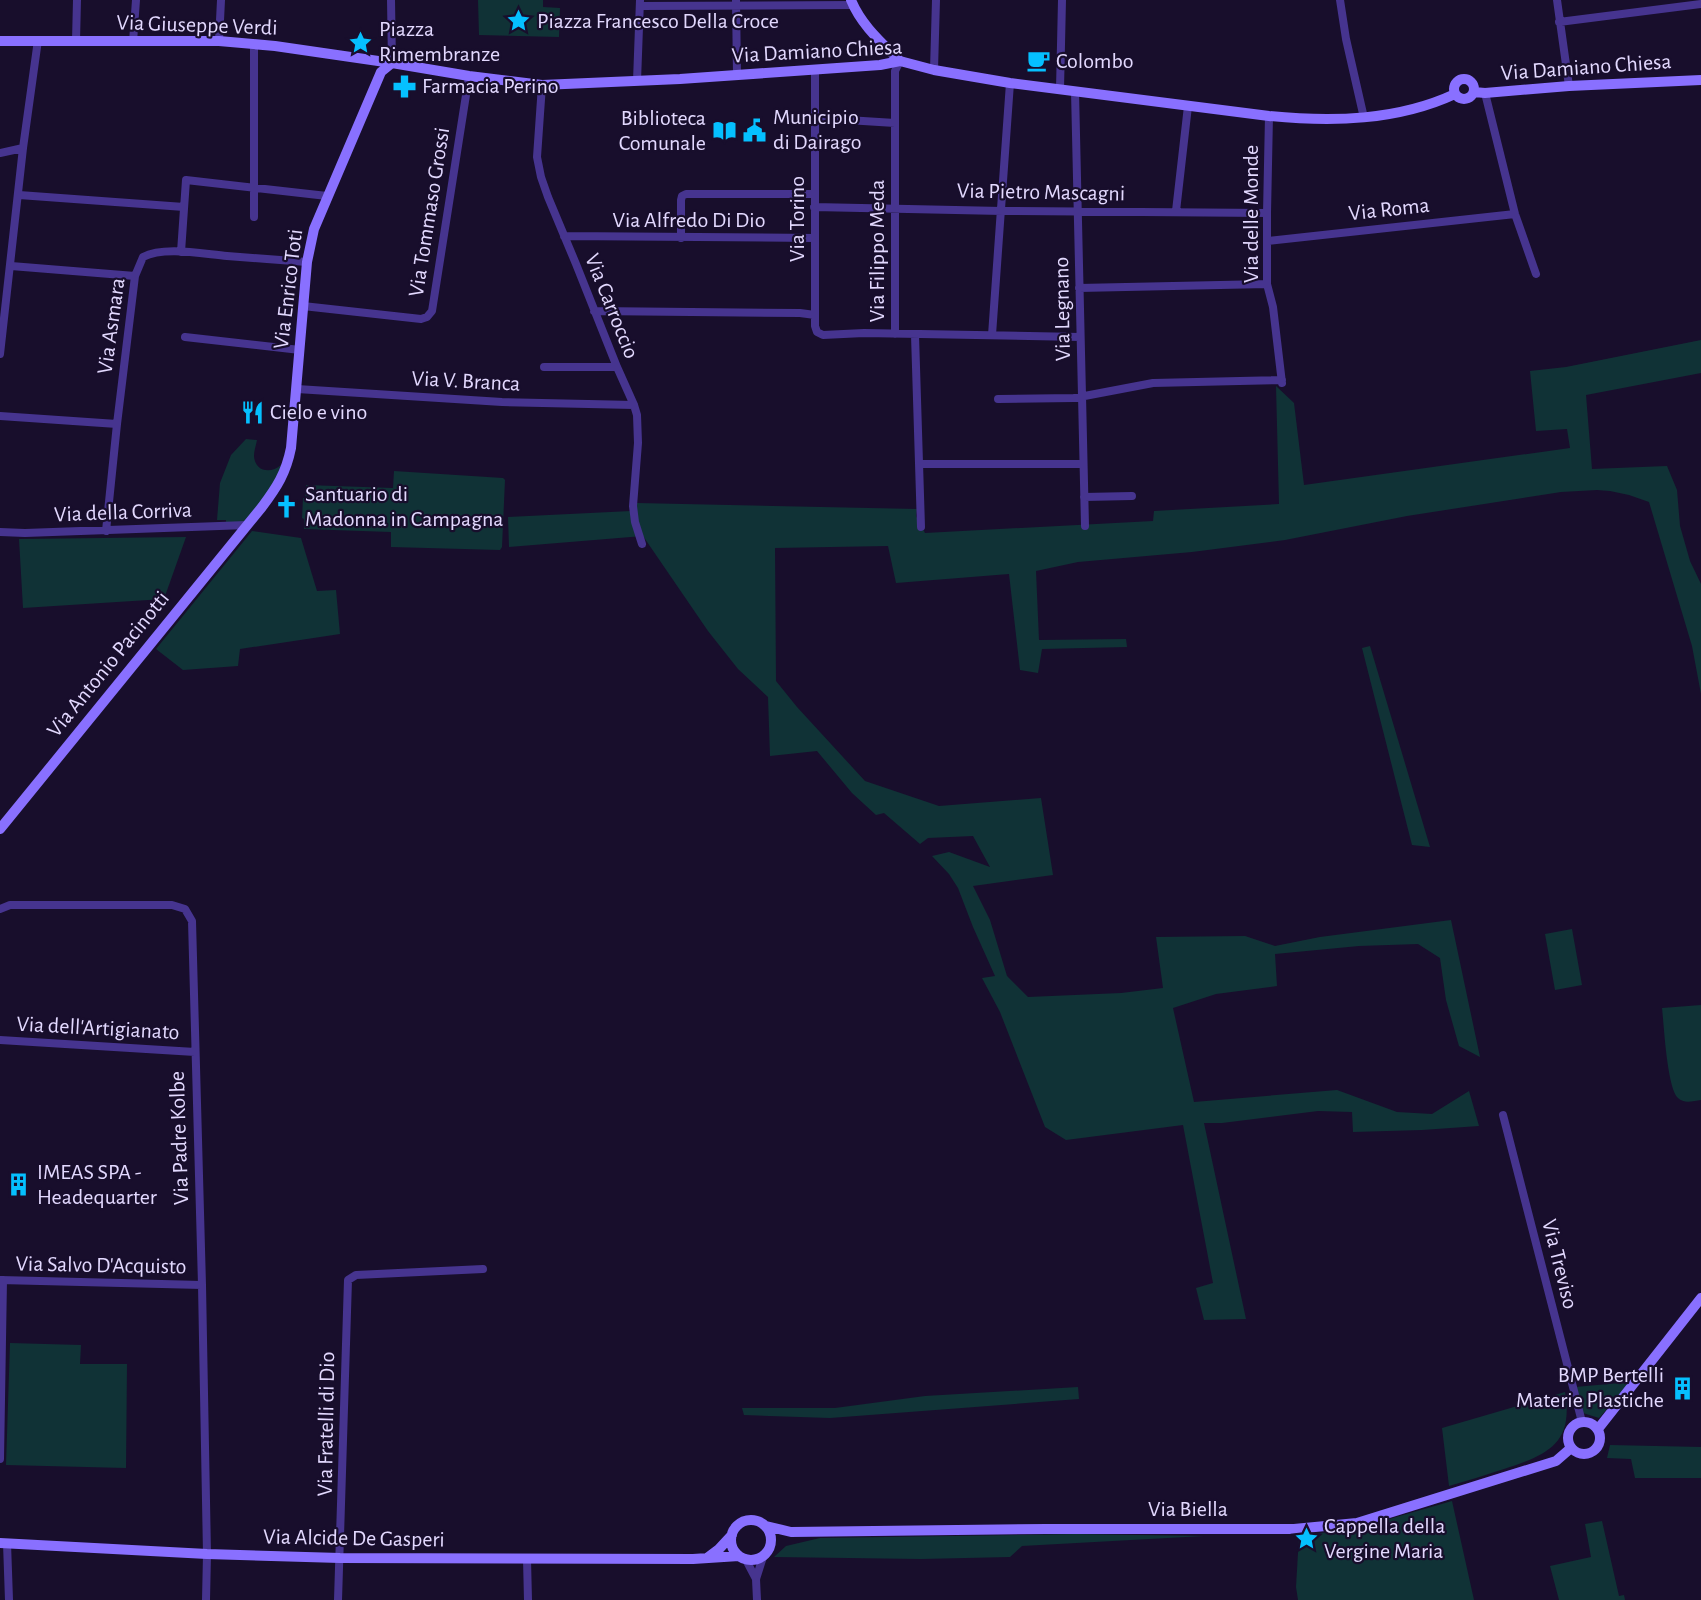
<svg xmlns="http://www.w3.org/2000/svg" width="1701" height="1600" viewBox="0 0 1701 1600" font-family="'Alegreya Sans',sans-serif">
	<style>
		.green { fill: #103236 }
		.lines { fill: none; stroke-linecap: round; stroke-linejoin: round }
		.street { stroke: #46348f; stroke-width: 8 }
		.secondary { stroke: #8970ff; stroke-width: 10 }
		.labels { text-anchor: middle; dominant-baseline: central; stroke-width: 4.5; stroke-linejoin: round; paint-order: stroke }
		.poi-label { font-size: 22px; fill: #e3d9ff; stroke: #180e2c; text-anchor: start }
		.street-label { font-size: 22px; fill: #e3d9ff; stroke: #180e2c }
	</style>
	<rect width="100%" height="100%" fill="#180e2c"/>
	<path class="green" d="M478,0H543V7L560,8L559,37L479,35Z
		M1701,340V373L1586,395L1592,469L1667,466L1677,490L1680,526L1690,561L1701,584V694L1692,646L1649,502L1629,495L1610,491L1597,490L1561,492L1407,516L1285,540L1192,552L1078,562L1036,571L1039,640L1126,639L1127,647L1042,649L1038,673L1020,670L1009,574L896,583L888,546L775,548L776,681L797,707L865,781L939,806L1041,798L1053,875L973,886L990,920L1007,976L1028,997L1121,993L1163,988L1156,937L1245,936L1275,946L1320,937L1451,920L1480,1057L1459,1046L1446,1000L1440,958L1418,944L1359,946L1275,954L1277,986L1216,994L1173,1008L1194,1102L1337,1090L1397,1112L1432,1114L1469,1091L1479,1126L1422,1130L1353,1132L1352,1112L1318,1111L1222,1123H1204L1246,1319L1204,1320L1196,1288L1213,1283L1183,1125L1066,1140L1045,1127L1000,1012L982,978L995,976L973,927L958,888L949,874L932,856L949,852L990,867L973,836L928,838L920,844L884,813L876,815L852,793L817,751L770,756L768,697L738,669L708,631L643,536L509,547L508,517L631,511L637,503L917,509L916,516L925,533L1153,521L1154,511L1279,504L1276,386L1294,403L1304,485L1570,448L1567,429L1536,431L1530,371L1566,367Z
		M246,439L257,440C256,445 254,451 254,456C255,472 271,474 281,465L276,482L245,522L226,523V520H217L220,483L231,455Z
		M394,471L503,478L505,480L502,547L500,550L391,547V532L304,529V519L302,518L303,498H305L306,485L393,488Z
		M252,531L301,538L317,591L336,590L340,634L240,649L238,666L183,670L156,649Z
		M186,537L164,599L23,608L19,539Z
		M1370,646L1430,847L1412,845L1362,648Z
		M1572,929L1582,985L1555,990L1545,934Z
		M1701,1005V1100C1693,1101 1684,1104 1678,1098C1667,1088 1664,1025 1662,1008Z
		M10,1343L81,1345L80,1364H127L126,1468L6,1465Z
		M1631,1382L1599,1418L1583,1413L1575,1387Z
		M1078,1387L1079,1399L830,1418L744,1415L742,1408H835L925,1396Z
		M1565,1392C1574,1444 1547,1455 1504,1469C1485,1475 1467,1481 1449,1486L1442,1428Z
		M1610,1445L1701,1447V1478H1635L1631,1459L1607,1458Z
		M1452,1501L1474,1600H1298L1296,1587L1299,1536L1358,1528Z
		M1602,1521L1619,1596L1624,1595L1625,1600H1559L1550,1566L1591,1557L1585,1524Z
		M1076,1534L1204,1536L1022,1546L1010,1557L921,1559L774,1557L786,1546L820,1538Z"/>
	<g class="lines">
		<path class="street" d="M391,0L392,63
			M736,0L737,75
			M1340,0L1346,39L1364,118
			M1557,0L1569,86
			M640,6L853,5
			M1559,22L1701,4
			M76,41L77,0
			M219,41L221,0
			M133,42L136,0
			M815,69V326L817,332L823,335L864,333L1080,337
			M934,70L936,0
			M637,81L640,0
			M542,85L537,157L541,177L548,197L576,264L617,367L634,405L637,415L638,443L633,506L635,522L642,544
			M1060,89L1062,0
			M1075,91L1085,526
			M1485,93L1515,214L1536,274
			M1269,116L1267,213V284L1273,307L1282,383
			M815,118L895,123
			M0,153L23,148
			M19,195L184,207
			M814,207L1002,211L1267,213
			M1176,211L1188,106
			M254,217V44
			M564,236L815,238
			M681,238V200L682,196L686,194H815
			M1267,241L1515,214
			M181,252L186,180L327,196
			M11,266L135,276
			M1079,288L1267,284
			M303,306L421,319L427,317L432,311L469,76
			M594,311L800,313L815,315
			M895,334V71L900,61
			M915,335L921,527
			M992,335L1010,83
			M185,337L300,350
			M0,354L23,148L38,40
			M544,367H617
			M297,389L502,402L634,405
			M998,399L1074,398L1153,383L1282,380
			M0,416L117,424
			M919,464H1083
			M1084,497L1132,496
			M106,531L117,424L135,276L143,257C164,246 203,254 227,256C254,258 280,260 307,262
			M0,532L25,533L247,525
			M0,909L10,905H172L185,909L192,921L202,1285L207,1554L206,1600
			M0,1040L195,1052
			M1503,1115L1582,1422
			M0,1280L202,1285
			M0,1459L3,1280
			M7,1543L9,1600
			M527,1559L528,1600
			M746,1560L756,1579
			M338,1600L348,1280L356,1275L483,1269
			M757,1600L756,1579L763,1557"/>
		<path class="secondary" d="M851,0C861,25 882,43 900,61
			M0,41H219L275,46L392,63L469,76L542,85L680,79L880,65L900,61L934,70L1010,83L1269,116C1332,122 1397,121 1455,94
			M1454 89a10 10 0 1 1 20 0a10 10 0 1 1-20 0Z
			M1474,92L1485,93L1569,86L1701,80
			M0,829L262,507C277,487 286,473 291,448L307,262L314,229L381,72L392,63
			M1568 1438a16 16 0 1 1 32 0a16 16 0 1 1-32 0Z
			M1598,1429L1701,1298
			M731 1540a20 20 0 1 1 40 0a20 20 0 1 1-40 0Z
			M766,1526L791,1532L1046,1529H1294L1357,1523L1556,1461L1571,1448
			M0,1543L207,1554L340,1558L693,1559L739,1556
			M707,1558L719,1549L732,1535"/>
	</g>
	<defs>
		<symbol id="sight-bare" viewBox="-9 -9 18 18"><path d="M0-6L1.8-2.2L6-1.7L2.9 1.2L3.7 5.4L0 3.3L-3.7 5.4L-2.9 1.2L-6-1.7L-1.8-2.2Z" fill="#05c0ff" stroke="#180e2c" stroke-width="2.5" paint-order="stroke"/></symbol>
		<symbol id="cafe-bare" viewBox="-9 -9 18 18"><path d="M-5.5-4.5H6V0H3Q3 3.5 0 3.5H-2.5Q-5.5 3.5-5.5 0ZM3-3.2v2h1.7v-2ZM-6 4.5H4V6H-6Z" fill="#05c0ff" stroke="#180e2c" stroke-width="2.5" paint-order="stroke"/></symbol>
		<symbol id="pharmacy-bare" viewBox="-9 -9 18 18"><path d="M-2-6h4v4h4v4h-4v4h-4v-4h-4v-4h4Z" fill="#05c0ff" stroke="#180e2c" stroke-width="2.5" paint-order="stroke"/></symbol>
		<symbol id="civic-bare" viewBox="-9 -9 18 18"><path d="M-.6-6.5H3V-4.5H.6V-3L4-1V1h2V6H-6V1h2V-1L-.6-3ZM-1.2 2.5V6h2.4V2.5Z" fill="#05c0ff" stroke="#180e2c" stroke-width="2.5" paint-order="stroke"/></symbol>
		<symbol id="library-bare" viewBox="-9 -9 18 18"><path d="M-6-4Q-3-5.5-.7-3.5V5Q-3 3-6 4ZM6-4Q3-5.5 .7-3.5V5Q3 3 6 4Z" fill="#05c0ff" stroke="#180e2c" stroke-width="2.5" paint-order="stroke"/></symbol>
		<symbol id="restaurant-bare" viewBox="-9 -9 18 18"><path d="M-5-6h1v4h1v-4h1v4h1v-4h1v5L-1.5 .5V6h-2V.5L-5-1ZM5-6V6H3V1.5H1.5Q1.5-4 5-6Z" fill="#05c0ff" stroke="#180e2c" stroke-width="2.5" paint-order="stroke"/></symbol>
		<symbol id="church-bare" viewBox="-9 -9 18 18"><path d="M-1.2-6h2.4v3.5h3.3v2.4h-3.3V6h-2.4V-.1h-3.3v-2.4h3.3Z" fill="#05c0ff" stroke="#180e2c" stroke-width="2.5" paint-order="stroke"/></symbol>
		<symbol id="building-bare" viewBox="-9 -9 18 18"><path d="M-4-6H4V6H1V3H-1V6H-4ZM-2.5-4.3h1.7v1.8h-1.7ZM.8-4.3h1.7v1.8H.8ZM-2.5-1h1.7V.8h-1.7ZM.8-1h1.7V.8H.8Z" fill="#05c0ff" stroke="#180e2c" stroke-width="2.5" paint-order="stroke"/></symbol>
	</defs>
	<g fill-rule="evenodd">
		<use href="#sight-bare" x="502" y="4" width="33" height="33"/>
		<use href="#sight-bare" x="344" y="26" width="33" height="33"/>
		<use href="#cafe-bare" x="1022" y="44" width="33" height="33"/>
		<use href="#pharmacy-bare" x="388" y="70" width="33" height="33"/>
		<use href="#civic-bare" x="738" y="114" width="33" height="33"/>
		<use href="#library-bare" x="708" y="114" width="33" height="33"/>
		<use href="#restaurant-bare" x="236" y="396" width="33" height="33"/>
		<use href="#church-bare" x="270" y="490" width="33" height="33"/>
		<use href="#building-bare" x="2" y="1168" width="33" height="33"/>
		<use href="#building-bare" x="1666" y="1372" width="33" height="33"/>
		<use href="#sight-bare" x="1290" y="1522" width="33" height="33"/>
	</g>
	<g class="labels">
		<g class="poi-label">
			<text x="537" y="21">Piazza Francesco Della Croce</text>
			<text x="379" y="29">Piazza<tspan x="379" dy="25">Rimembranze</tspan></text>
			<text x="1056" y="61">Colombo</text>
			<text x="422" y="86">Farmacia Perino</text>
			<text x="773" y="117">Municipio<tspan x="773" dy="25">di Dairago</tspan></text>
			<text x="706" y="118" text-anchor="end">Biblioteca<tspan x="706" dy="25">Comunale</tspan></text>
			<text x="270" y="412">Cielo e vino</text>
			<text x="305" y="494">Santuario di<tspan x="305" dy="25">Madonna in Campagna</tspan></text>
			<text x="37" y="1172">IMEAS SPA -<tspan x="37" dy="25">Headequarter</tspan></text>
			<text x="1664" y="1375" text-anchor="end">BMP Bertelli<tspan x="1664" dy="25">Materie Plastiche</tspan></text>
			<text x="1324" y="1526">Cappella della<tspan x="1324" dy="25">Vergine Maria</tspan></text>
		</g>
		<g class="street-label">
			<text transform="translate(197 25) rotate(2)">Via Giuseppe Verdi</text>
			<text transform="translate(817 51) rotate(-3)">Via Damiano Chiesa</text>
			<text transform="translate(1586 67) rotate(-4)">Via Damiano Chiesa</text>
			<text transform="translate(1041 192) rotate(1)">Via Pietro Mascagni</text>
			<text transform="translate(1389 209) rotate(-6)">Via Roma</text>
			<text transform="translate(429 212) rotate(-81)">Via Tommaso Grossi</text>
			<text transform="translate(1251 214) rotate(-90)">Via delle Monde</text>
			<text transform="translate(797 219) rotate(-90)">Via Torino</text>
			<text x="689" y="220">Via Alfredo Di Dio</text>
			<text transform="translate(877 251) rotate(-90)">Via Filippo Meda</text>
			<text transform="translate(288 289) rotate(-83)">Via Enrico Toti</text>
			<text transform="translate(612 306) rotate(68)">Via Carroccio</text>
			<text transform="translate(1062 309) rotate(-91)">Via Legnano</text>
			<text transform="translate(111 326) rotate(-82)">Via Asmara</text>
			<text transform="translate(466 381) rotate(3)">Via V. Branca</text>
			<text transform="translate(123 512) rotate(-2)">Via della Corriva</text>
			<text transform="translate(108 664) rotate(-51)">Via Antonio Pacinotti</text>
			<text transform="translate(98 1028) rotate(3)">Via dell'Artigianato</text>
			<text transform="translate(179 1138) rotate(-92)">Via Padre Kolbe</text>
			<text transform="translate(1560 1264) rotate(76)">Via Treviso</text>
			<text transform="translate(101 1265) rotate(1)">Via Salvo D'Acquisto</text>
			<text transform="translate(326 1424) rotate(-89)">Via Fratelli di Dio</text>
			<text x="1188" y="1509">Via Biella</text>
			<text transform="translate(354 1538) rotate(1)">Via Alcide De Gasperi</text>
		</g>
	</g>
</svg>
